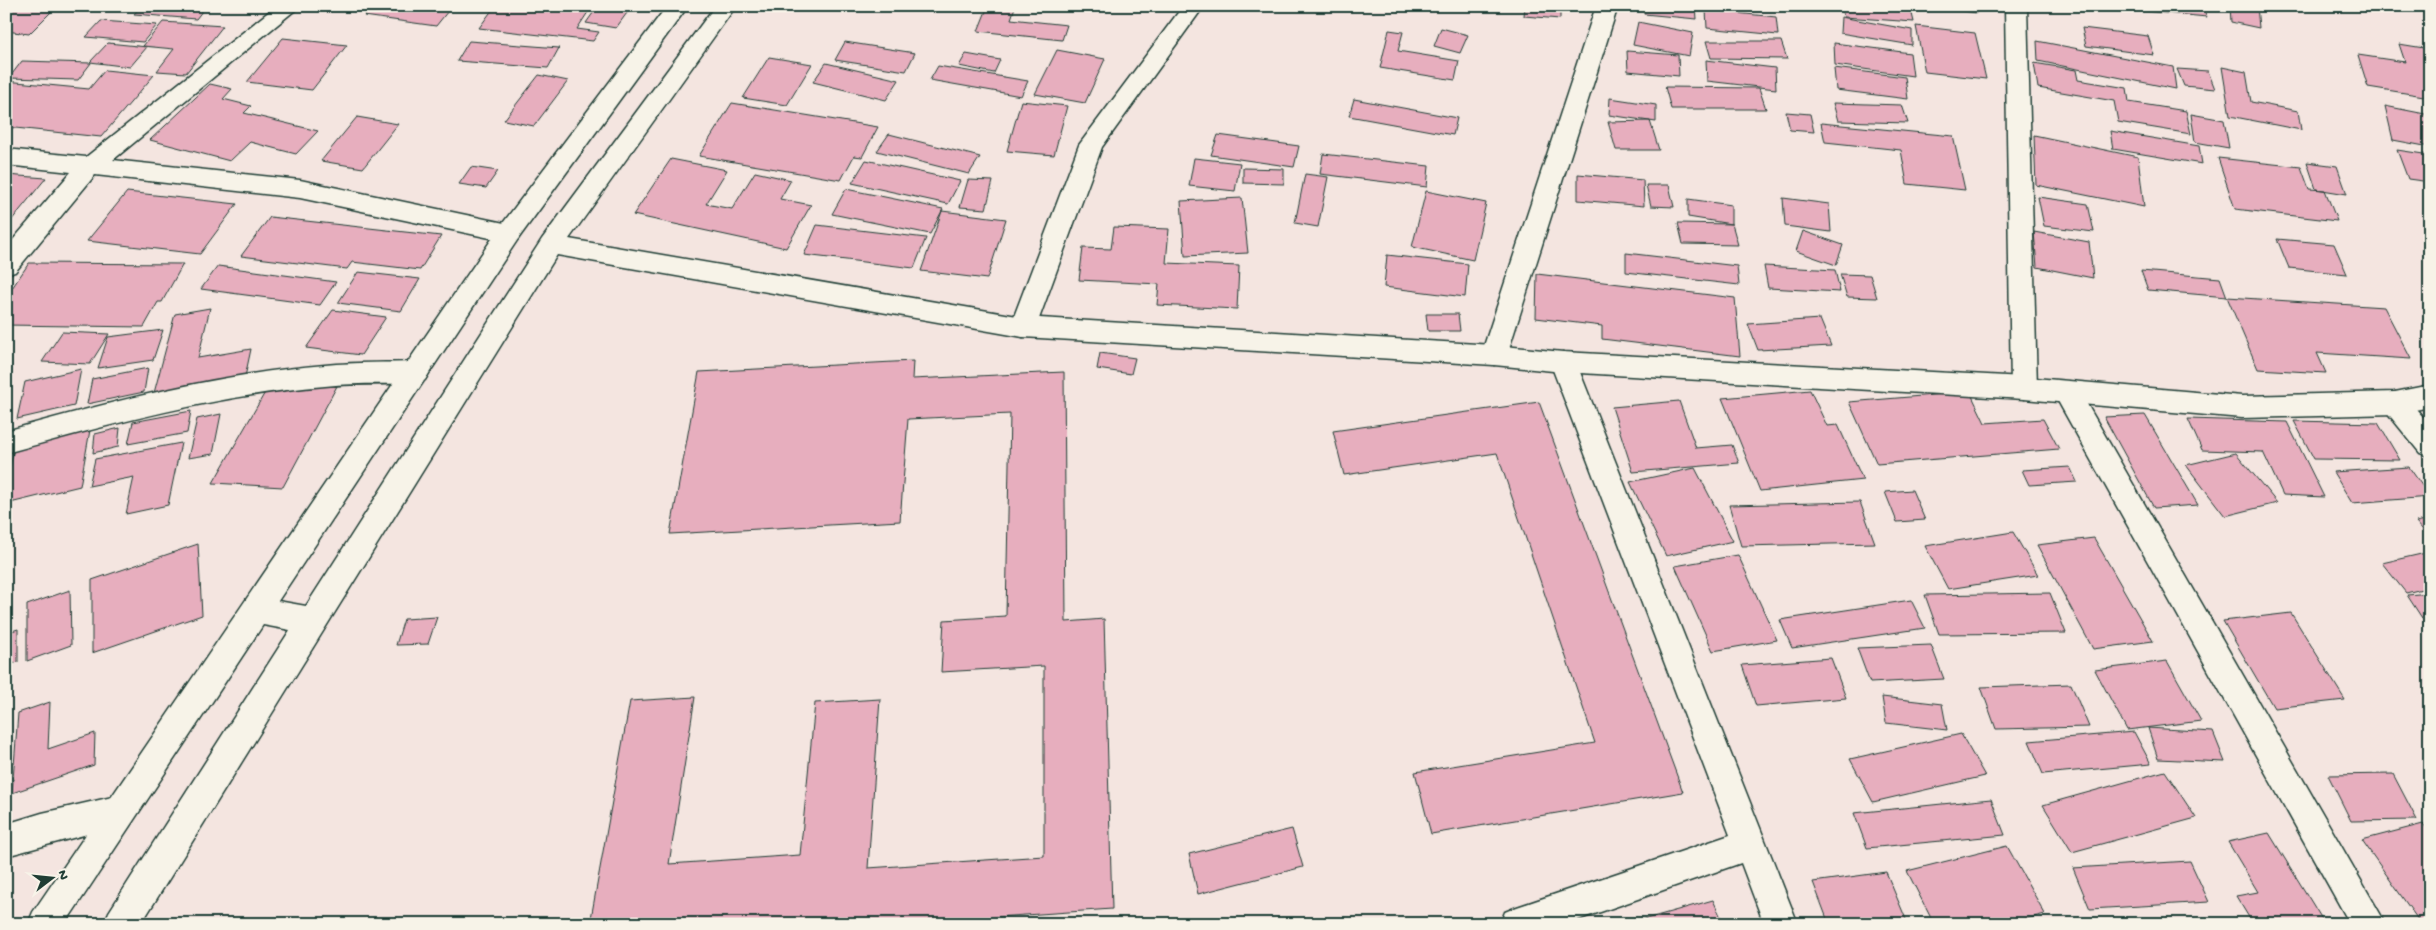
<svg xmlns="http://www.w3.org/2000/svg" width="2436" height="930" viewBox="0 0 2436 930" font-family="'Gochi Hand',sans-serif">
	<style>
		.building { fill: #e7aebe; stroke: #1f3d34 }
		.lines { fill: none; stroke-linecap: round; stroke-linejoin: round }
		.street-casing { stroke: #1f3d34; stroke-width: 3 }
		.secondary-casing { stroke: #1f3d34; stroke-width: 3 }
		.street { fill: #f7f3e8; fill-rule: evenodd }
		.secondary { fill: #f7f3e8; fill-rule: evenodd }
	</style>
	<rect width="100%" height="100%" fill="#f4e5e0"/>
	<filter id="ink" filterUnits="userSpaceOnUse"><feTurbulence type="fractalNoise" baseFrequency=".02" numOctaves="2"/><feDisplacementMap in="SourceGraphic" scale="10" xChannelSelector="R" yChannelSelector="G"/><feConvolveMatrix kernelMatrix="1 2 1 2 8 2 1 2 1" color-interpolation-filters="sRGB"/></filter>
	<g filter="url(#ink)">
		<path class="building" d="M6,6H18L53,10L29,34L6,31Z
			M141,6H206L196,19L134,14Z
			M373,6H452L436,26L364,16Z
			M495,6H592L577,29L599,32L593,41L479,28Z
			M598,6H632L616,28L586,23Z
			M988,6L1015,7L1011,19L1067,25L1062,40L978,31Z
			M1525,6H1560V19L1524,16Z
			M1644,6H1696L1697,19L1644,14Z
			M1703,6H1748V12L1703,9Z
			M1841,6H1910L1914,22L1844,17Z
			M1948,6H1976L1977,13L1948,9Z
			M2121,6H2202L2207,17L2122,9Z
			M2230,6H2257L2259,28L2231,22Z
			M1706,10L1776,17L1778,35L1707,28Z
			M1841,17L1912,30V45L1840,33Z
			M101,21L157,25L143,42L86,37Z
			M163,22L223,26L186,73L157,71L174,49L143,46Z
			M1638,22L1693,33L1689,56L1633,45Z
			M1916,26L1975,33L1986,79L1925,72Z
			M1441,28L1468,35L1460,53L1434,46Z
			M2082,28L2148,36L2154,55L2086,46Z
			M1389,30L1403,32L1398,51L1459,61L1455,80L1380,68Z
			M283,38L347,45L312,90L247,82Z
			M469,41L559,48L548,68L457,61Z
			M1706,41H1781L1787,59L1711,58Z
			M2037,41L2173,67L2176,89L2038,61Z
			M845,42L915,53L906,71L835,60Z
			M108,43L147,47L130,67L90,62Z
			M1834,43L1910,53L1913,76L1835,65Z
			M2399,44L2430,49V97L2368,87L2358,55L2405,62Z
			M1057,50L1105,59L1085,103L1035,94Z
			M1627,51L1678,55L1679,76L1628,71Z
			M966,54L1000,60L994,73L959,66Z
			M769,57L812,64L787,105L743,98Z
			M1706,60L1775,68L1776,89L1707,81Z
			M22,61L91,63L78,80L9,78Z
			M826,63L899,80L886,100L813,82Z
			M2034,63L2076,70L2078,80L2127,88L2129,102L2186,111L2191,134L2118,122L2114,101L2038,88Z
			M938,66L1028,81L1021,96L930,80Z
			M2222,67L2246,72L2251,102L2298,111L2301,130L2230,116Z
			M1834,68L1905,77L1908,99L1836,90Z
			M2177,69L2208,71L2215,89L2184,86Z
			M105,70L154,75L101,137L6,127V81L89,89Z
			M539,75L568,81L534,126L504,120Z
			M210,84L232,89L223,99L251,106L244,113L318,131L296,154L250,142L230,161L150,140Z
			M1665,87L1759,88L1766,109H1671Z
			M1610,98L1656,105V122L1609,115Z
			M1354,99L1457,118L1453,135L1349,116Z
			M1021,101L1067,106L1054,155L1007,151Z
			M732,103L878,127L862,157L854,156L841,180L699,156Z
			M1833,103L1902,105L1908,123L1838,121Z
			M2385,106L2430,115V147L2393,140Z
			M1786,112L1810,114L1814,132L1790,130Z
			M2191,114L2224,120L2229,148L2195,142Z
			M357,117L398,124L363,168L321,161Z
			M1650,121L1659,150H1616L1608,122Z
			M1821,123L1953,136L1965,190L1907,184L1901,150L1825,142Z
			M2110,131L2199,146L2202,164L2113,149Z
			M889,134L980,157L969,174L877,151Z
			M1218,135L1299,146L1294,167L1211,155Z
			M2034,135L2138,157L2144,207L2036,185Z
			M2397,150L2430,155V182L2408,179Z
			M1323,154L1429,166L1427,187L1320,174Z
			M1194,158L1240,163L1235,191L1189,186Z
			M2218,158L2301,167L2309,189L2325,190L2337,221L2235,209Z
			M671,159L727,170L706,204L732,209L755,172L791,180L780,199L811,205L786,248L633,215Z
			M866,160L960,181L948,204L852,183Z
			M2307,162L2337,166L2347,194L2316,189Z
			M471,167L498,171L486,188L459,184Z
			M1243,168L1284,169V184L1243,183Z
			M1305,174L1328,177L1318,227L1295,223Z
			M1578,174L1643,180L1644,206L1578,200Z
			M6,175L46,178L6,227Z
			M968,180L993,181L986,209L960,207Z
			M1646,185H1669L1674,207L1651,206Z
			M846,189L943,209L930,234L832,214Z
			M1426,191L1486,203L1473,260L1412,247Z
			M127,192L237,204L200,254L87,241Z
			M2038,197L2088,204L2094,232L2044,226Z
			M1242,198L1248,253L1185,256L1181,201Z
			M1783,198L1829,204L1831,232L1785,226Z
			M1688,199L1731,205V224L1688,217Z
			M942,211L1006,219L987,279L921,271Z
			M270,217L441,236L420,270L352,262L347,269L241,256Z
			M1678,223L1732,224L1738,245L1683,244Z
			M817,225L926,238L914,268L804,255Z
			M1114,227L1169,229L1166,263L1239,266L1237,309L1157,305L1159,284L1079,280L1083,248L1111,249Z
			M1803,231L1843,245L1836,265L1796,251Z
			M2034,232L2089,242L2093,278L2037,267Z
			M2277,239L2334,244L2347,274L2289,268Z
			M1626,253L1737,266L1739,285L1626,272Z
			M1387,255L1468,264L1465,297L1384,287Z
			M29,263L183,264L162,302H158L144,327L6,325V297Z
			M218,266L336,282L320,305L201,289Z
			M1764,266L1835,270L1840,292L1768,288Z
			M2141,271L2220,278L2227,297L2148,290Z
			M358,272L420,279L401,311L338,303Z
			M1537,274L1735,298L1740,356L1602,339V326L1536,318Z
			M1840,274L1870,275L1877,298L1847,297Z
			M2227,297L2384,307L2411,359L2317,353L2326,373L2258,369Z
			M210,308L198,358L251,349L245,377L154,393L175,314Z
			M333,310L386,317L361,355L306,348Z
			M1426,314H1458L1460,331H1428Z
			M1820,319L1831,346L1758,350L1748,324Z
			M163,330L153,360L98,368L108,337Z
			M62,332L109,334L90,364L42,362Z
			M1100,353L1135,358L1131,374L1097,369Z
			M913,361L912,379L1064,372L1066,622L1104,619L1112,909L896,924H590L630,701L695,697L669,864L800,855L815,703L880,699L868,868L1044,856V666L941,672L944,620L1006,616L1010,414L908,419L900,521L670,534L699,372Z
			M148,368L144,392L87,404L92,379Z
			M81,369L74,406L17,419L25,382Z
			M271,382L337,386L283,487L213,483Z
			M1810,390L1827,426L1838,425L1863,480L1760,491L1722,398Z
			M1970,392L1985,423L2043,419L2059,449L1877,464L1849,402Z
			M1679,401L1696,448L1732,445L1739,463L1633,472L1612,407Z
			M1539,402L1683,792L1431,834L1415,772L1595,743L1497,453L1344,475L1333,431Z
			M191,411L187,433L128,444L133,422Z
			M221,414L213,454L188,458L197,419Z
			M2145,415L2198,505L2154,508L2104,417Z
			M2188,419L2287,422L2324,497L2283,495L2263,452L2202,450Z
			M2294,421L2378,423L2400,460L2314,459Z
			M120,428L118,447L93,453L95,434Z
			M90,430L80,486L6,504V488L14,448Z
			M181,443L168,505L126,514L134,477L89,486L95,459Z
			M2236,453L2277,503L2225,516L2186,465Z
			M2070,467L2077,482L2029,485L2022,470Z
			M2409,467L2430,497L2352,503L2333,472Z
			M1695,468L1733,541L1666,556L1630,482Z
			M1912,490L1925,520L1897,522L1885,492Z
			M1860,502L1875,543L1741,546L1729,505Z
			M2430,519V538L2416,522Z
			M2013,532L2038,575L1948,589L1925,546Z
			M2094,538L2153,641L2093,649L2037,545Z
			M198,544L202,615L92,653V580Z
			M2430,552V587L2406,593L2382,563Z
			M1738,555L1777,640L1713,651L1675,566Z
			M70,590L71,645L27,661V605Z
			M2050,593L2066,633L1939,634L1925,595Z
			M2430,593V618H2422L2407,595Z
			M1911,600L1925,628L1792,648L1780,620Z
			M2291,613L2345,700L2274,708L2223,621Z
			M437,617L428,644L396,645L404,619Z
			M18,629V662L6,666V633Z
			M1931,645L1944,679L1870,683L1857,648Z
			M1831,658L1846,698L1756,706L1742,665Z
			M2167,661L2201,721L2127,730L2095,670Z
			M2071,684L2089,727L1996,729L1981,687Z
			M1882,697L1942,704L1947,730L1886,723Z
			M50,702L48,749L95,733L94,765L12,793L18,713Z
			M2148,728L2213,732L2225,762L2158,759Z
			M2134,732L2151,764L2043,774L2029,741Z
			M1961,734L1985,776L1873,802L1850,759Z
			M11,770L7,811H6V771Z
			M2165,771L2196,818L2072,852L2043,805Z
			M2393,774L2417,820L2351,821L2328,775Z
			M1991,799L2005,835L1867,848L1854,813Z
			M2423,824L2430,832V924H2421L2362,840Z
			M1292,829L1303,867L1198,894L1189,854Z
			M2269,833L2325,924H2253L2236,896L2258,892L2228,842Z
			M2007,846L2045,914L2008,924H1934L1907,871Z
			M2190,861L2209,902L2090,909L2073,868Z
			M1886,872L1908,924H1829L1813,882Z
			M1713,900L1724,924H1628Z"/>
		<g class="lines">
			<defs>
				<path id="street" d="M276,6H300L113,160L300,180L509,224L518,227L521,233L518,239L509,242L300,198L95,175L15,272L6,274V248L71,172L6,165V149L86,157Z
					M1183,6H1204L1102,147L1036,327L1032,334L1023,337L1014,334L1010,327L1079,145Z
					M1596,6H1618L1507,355L1503,362L1494,365L1485,362L1481,355Z
					M2005,6H2027L2037,388L2033,396L2024,399L2015,396L2011,388Z
					M1563,352L1572,355L1576,362L1798,924H1764L1741,863L1566,924H1500L1505,912L1517,907L1730,835L1550,362L1554,355Z
					M416,362L425,366L429,373L425,380L416,384C386,384 355,383 325,386C217,395 110,424 6,453V431C110,402 217,374 325,365C355,362 386,363 416,362Z
					M2067,382L2076,385L2386,924H2350L2058,401L2054,393L2058,385Z
					M2395,392L2404,395L2430,425V456L2420,453L2386,411L2382,403L2386,395Z
					M121,795L132,800L137,811L132,822L6,856V824L42,813Z"/>
				<path id="secondary" d="M667,6H688L518,239L278,601L306,606L542,239L715,6H736L569,239L1023,317L1494,345L1563,352L2024,377L2242,396L2395,392L2430,385V407L2395,414L2242,418L2024,399L1563,372L1494,365L1023,337L557,255L141,924H104L109,912L290,630L263,625L65,924H28L33,912L500,227Z"/>
			</defs>
			<use href="#street" class="street-casing"/>
			<use href="#secondary" class="secondary-casing"/>
			<use href="#street" class="street"/>
			<use href="#secondary" class="secondary"/>
		</g>
	</g>
	<rect width="2436" height="930" fill="none" stroke="#f7f3e8" stroke-width="25"/>
	<rect x="12" y="12" width="2411" height="905" fill="none" stroke="#1f3d34" stroke-width="2" filter="url(#ink)"/>
	<g transform="translate(52 878) rotate(74)" stroke="#f7f3e8" stroke-width="4" paint-order="stroke">
	<path d="M0-4L9 19L0 12L-9 19Z" fill="#1f3d34"/>
	<text y="-8" font-size="14" font-weight="bold" text-anchor="middle" fill="#1f3d34">N</text>
	</g>
</svg>
